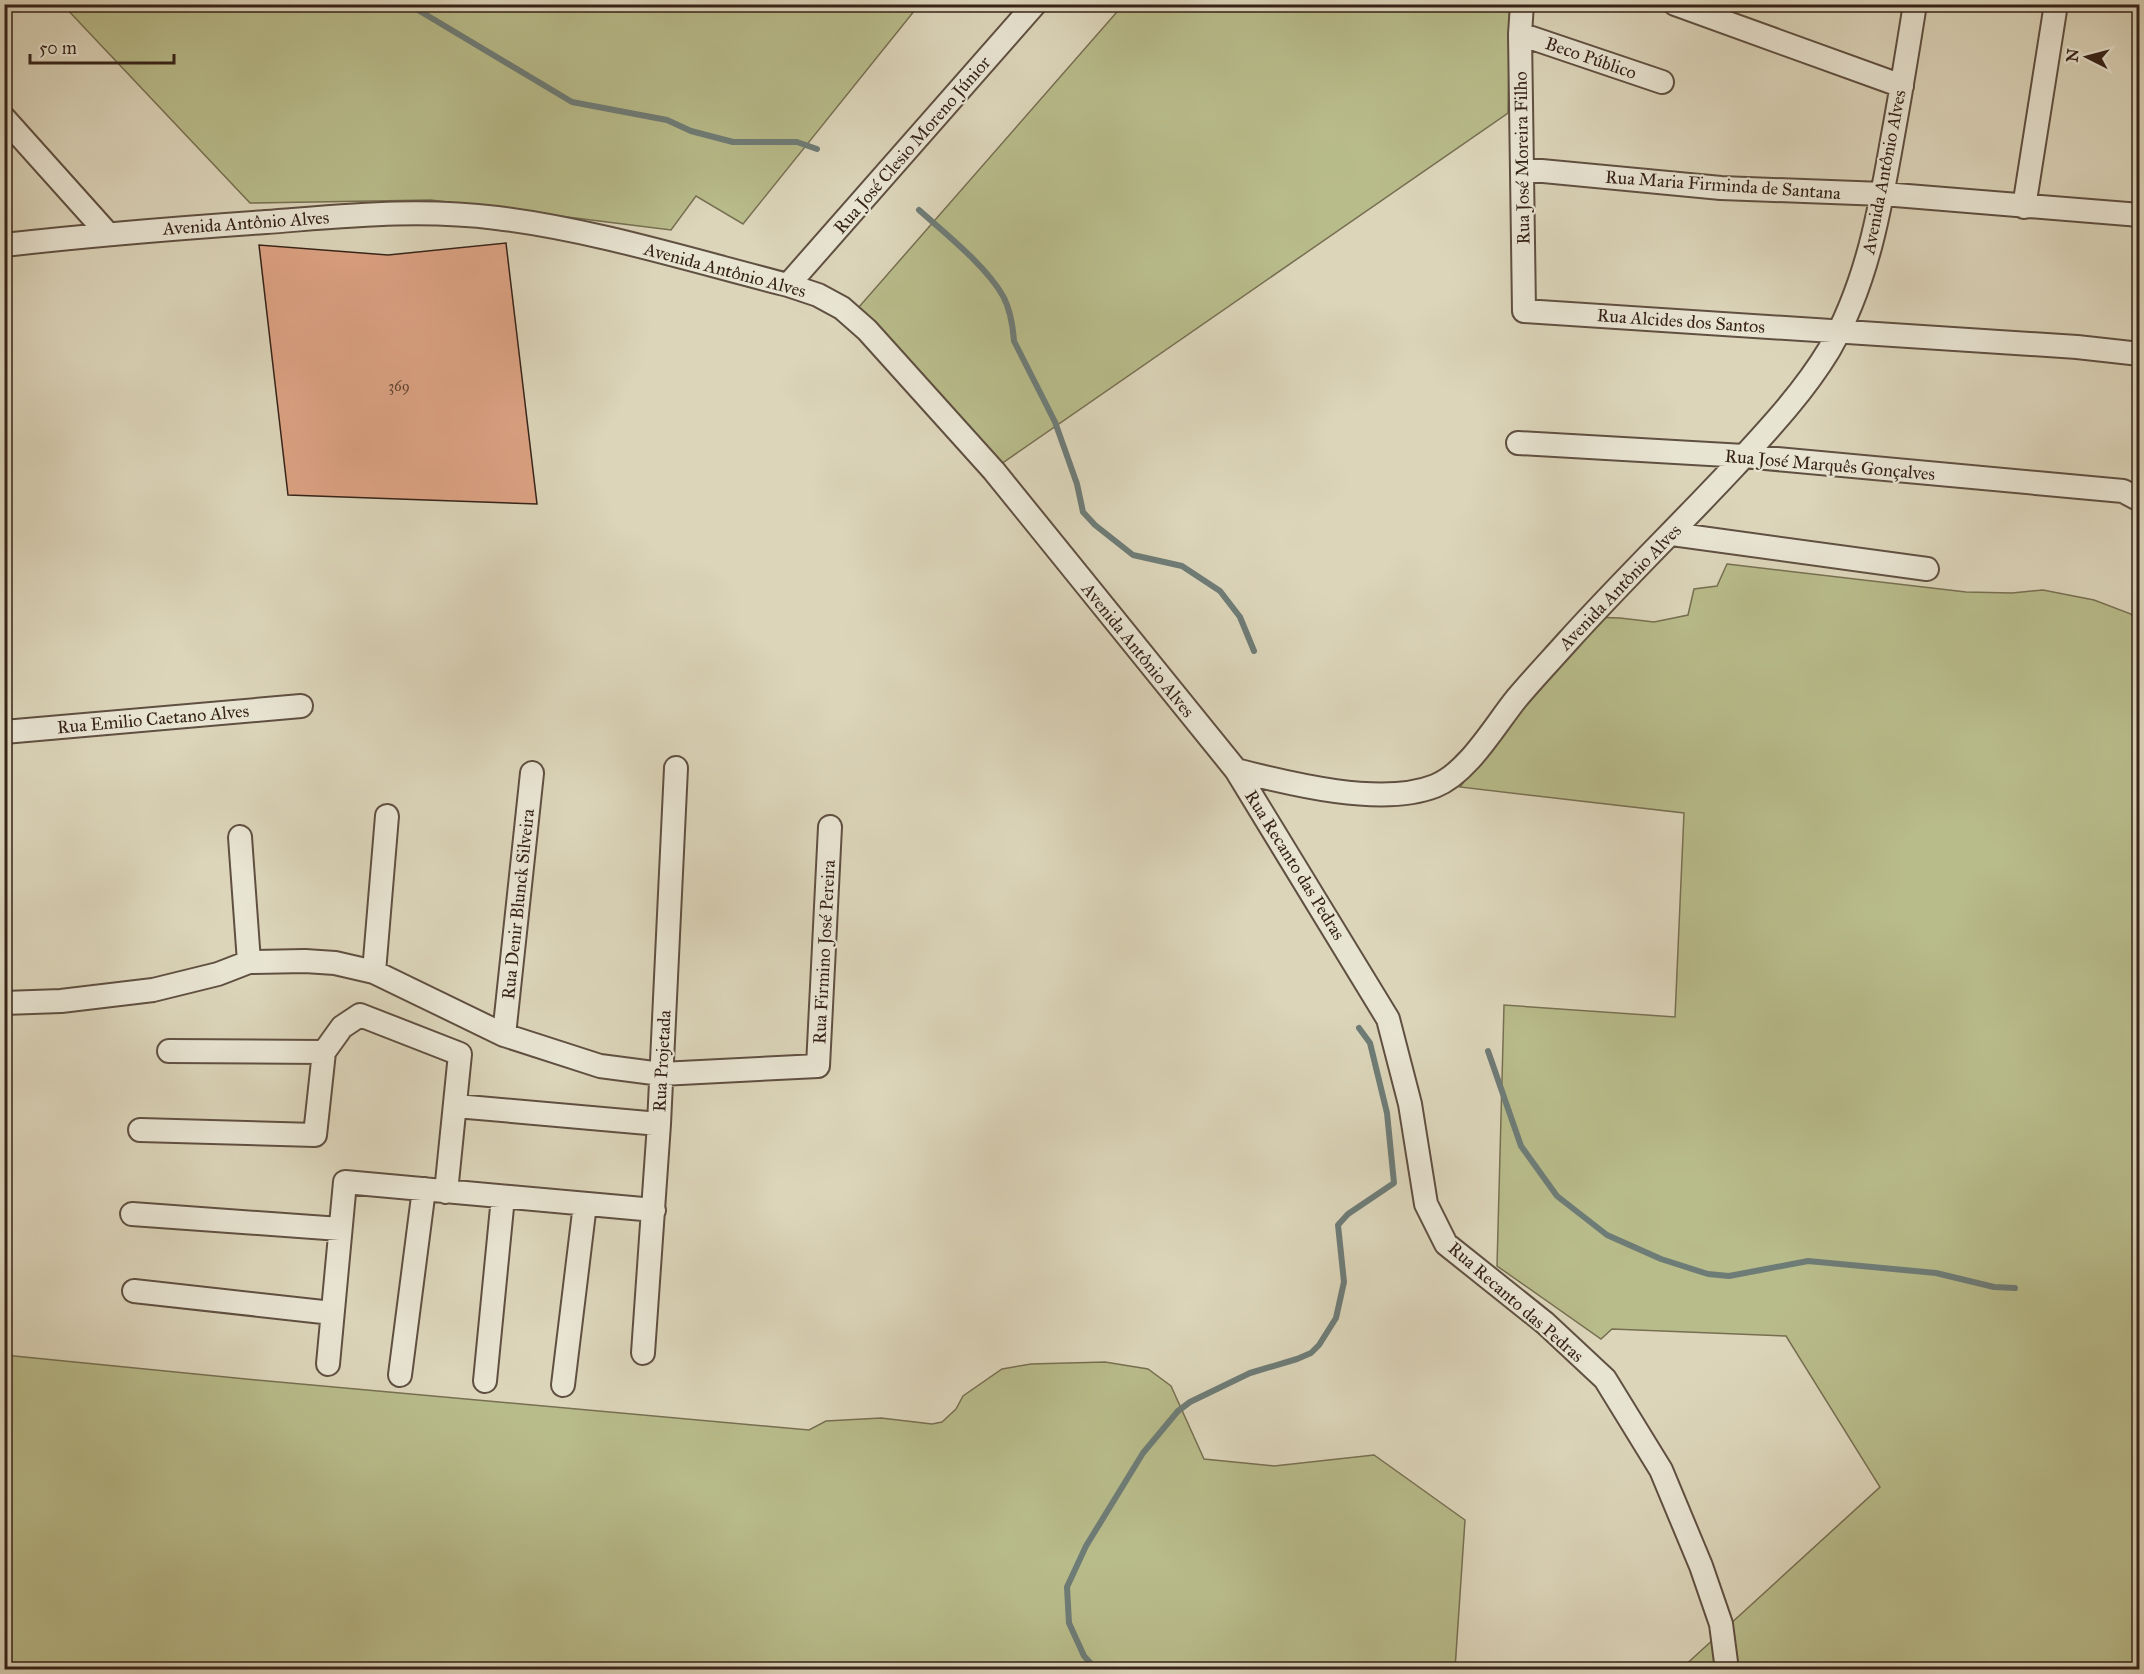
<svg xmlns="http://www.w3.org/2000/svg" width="2144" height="1674" viewBox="0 0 2144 1674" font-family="'IM FELL Great Primer',serif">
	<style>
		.green { fill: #b8bb8a; stroke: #776f52; stroke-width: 1.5 }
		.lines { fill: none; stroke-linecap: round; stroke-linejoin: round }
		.stream { stroke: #6e7c77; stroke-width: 6 }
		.building { fill: #dca283; stroke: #362319; stroke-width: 1.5 }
		.minor-casing { stroke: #605041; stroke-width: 26 }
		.minor { stroke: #e8e4d2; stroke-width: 22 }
		.labels { text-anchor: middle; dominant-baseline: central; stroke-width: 4.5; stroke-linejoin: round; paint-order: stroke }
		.number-label { font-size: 15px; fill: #604334 }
		.street-label { font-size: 18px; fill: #362319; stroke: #e8e4d2 }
	</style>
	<rect width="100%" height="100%" fill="#dcd5ba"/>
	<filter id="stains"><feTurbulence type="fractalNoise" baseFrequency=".00333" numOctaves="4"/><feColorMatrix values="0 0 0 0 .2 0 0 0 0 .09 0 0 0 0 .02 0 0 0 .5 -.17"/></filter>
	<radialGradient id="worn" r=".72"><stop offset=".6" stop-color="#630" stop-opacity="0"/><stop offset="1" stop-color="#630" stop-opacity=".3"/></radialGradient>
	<path class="green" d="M63,5H919L743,224L696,196L671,230L431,200L250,203Z
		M1123,5H1510L1508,113L1001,464L859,307Z
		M1727,564L1966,592L2012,593L2043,590L2094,600L2131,614L2140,627L2139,1669H1681L1880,1487L1786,1336L1612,1329L1601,1339L1497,1266L1504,1005L1675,1017L1684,813L1460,787L1589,617L1620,618L1654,622L1688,615L1694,589L1717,586Z
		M4,1355L246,1379L809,1430L826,1421L881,1418L932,1424L942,1422L956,1409L963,1396L1002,1369L1031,1364L1105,1362L1148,1369L1171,1386L1204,1459L1274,1466L1374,1455L1465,1520L1455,1669H5Z"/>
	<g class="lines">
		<path class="stream" d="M408,4L572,102L667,120L691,131L733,142H797L817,149
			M919,210C946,234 986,266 1003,296C1010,309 1013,328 1014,341L1055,422L1077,484L1083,512L1095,525L1133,555L1182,566L1220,591L1240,617L1254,651
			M1488,1051L1521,1146L1557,1196L1607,1235L1661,1259L1708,1274L1729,1276L1808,1261L1936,1273L1994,1287L2015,1288
			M1097,1670L1084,1656L1069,1623L1067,1587L1086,1546L1143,1453L1178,1411L1190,1402L1250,1373L1297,1359L1311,1353L1319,1345L1336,1318L1344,1282L1338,1225L1348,1214L1394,1183L1387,1113L1370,1043L1359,1028"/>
	</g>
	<path class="building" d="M506,243L537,504L288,495L259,245L388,255Z"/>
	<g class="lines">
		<defs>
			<path id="minor" d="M1522,4L1520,34L1524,311L2077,347L2140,354
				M1675,4L1902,86
				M1520,34L1662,82
				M4,118L108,234
				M1522,169L1721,188L1883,194L2140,215
				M2024,207L2056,4
				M4,245C92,235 179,228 266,222C346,216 417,208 497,218C595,230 693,261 788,285L818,295L842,308L867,330L994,471L1236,770L1388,1019L1410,1104L1426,1204L1446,1244L1545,1323L1605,1379L1661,1470L1701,1566L1721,1624L1727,1670
				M788,285L1035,4
				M1518,443L1744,456L2123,491L2140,500
				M1672,534L1927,569
				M4,732L301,706
				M1236,770C1290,784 1382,807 1435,786C1468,773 1495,725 1517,698C1533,679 1550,661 1567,642C1621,582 1679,526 1734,467C1768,430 1803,393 1829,350C1867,284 1880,210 1893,135C1901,92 1908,48 1915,4
				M240,837L249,962
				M374,972L387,816
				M4,1003L61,1001L153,990L218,974L249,962L305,961L335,963L374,972L504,1035L600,1066L661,1074L818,1066L830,827
				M504,1035L532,773
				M324,1052L342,1027L360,1015L460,1054L446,1192
				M456,1106L659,1124
				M140,1130L315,1135L324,1052L169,1051
				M132,1214L340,1229
				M134,1291L332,1313
				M643,1353L659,1124L676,768
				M328,1364L345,1182L654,1210
				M400,1375L424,1189
				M485,1381L503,1197
				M563,1385L585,1204"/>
		</defs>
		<use href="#minor" class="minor-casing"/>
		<use href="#minor" class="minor"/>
	</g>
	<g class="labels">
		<g class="number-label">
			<text x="399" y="386">369</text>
		</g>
		<g class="street-label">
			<text transform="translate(1591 58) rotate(19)">Beco Público</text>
			<text transform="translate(912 145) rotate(-49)">Rua José Clesio Moreno Júnior</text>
			<text transform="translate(1522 158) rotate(-91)">Rua José Moreira Filho</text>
			<text transform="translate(1884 172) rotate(-79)">Avenida Antônio Alves</text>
			<text transform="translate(1723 185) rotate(4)">Rua Maria Firminda de Santana</text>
			<text transform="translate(246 223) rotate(-4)">Avenida Antônio Alves</text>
			<text transform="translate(725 270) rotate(15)">Avenida Antônio Alves</text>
			<text transform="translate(1681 321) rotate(4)">Rua Alcides dos Santos</text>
			<text transform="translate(1830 465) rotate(5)">Rua José Marquês Gonçalves</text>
			<text transform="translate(1620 587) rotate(-46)">Avenida Antônio Alves</text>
			<text transform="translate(1138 650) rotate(51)">Avenida Antônio Alves</text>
			<text transform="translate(153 719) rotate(-5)">Rua Emilio Caetano Alves</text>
			<text transform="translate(1295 865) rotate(58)">Rua Recanto das Pedras</text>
			<text transform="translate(518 904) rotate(-84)">Rua Denir Blunck Silveira</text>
			<text transform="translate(824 952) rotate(-87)">Rua Firmino José Pereira</text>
			<text transform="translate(662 1061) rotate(-87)">Rua Projetada</text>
			<text transform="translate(1516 1302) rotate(41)">Rua Recanto das Pedras</text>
		</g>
	</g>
	<rect width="2144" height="1674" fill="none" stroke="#dcd5ba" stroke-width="24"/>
	<rect x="6" y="6" width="2132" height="1662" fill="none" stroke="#362319" stroke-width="3"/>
	<rect x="12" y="12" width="2120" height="1650" fill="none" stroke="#362319" stroke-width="1.5"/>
	<g transform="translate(2087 57) rotate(276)" stroke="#e8e4d2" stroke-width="4.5" paint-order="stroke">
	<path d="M0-4.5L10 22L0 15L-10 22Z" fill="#362319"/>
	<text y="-9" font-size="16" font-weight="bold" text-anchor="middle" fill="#362319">N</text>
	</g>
	<path d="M30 54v9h144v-9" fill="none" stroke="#362319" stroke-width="3"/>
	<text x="39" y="54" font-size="18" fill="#362319" stroke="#e8e4d2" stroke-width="4.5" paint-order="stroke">50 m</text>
	<rect width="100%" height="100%" filter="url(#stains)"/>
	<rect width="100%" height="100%" fill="url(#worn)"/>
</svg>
